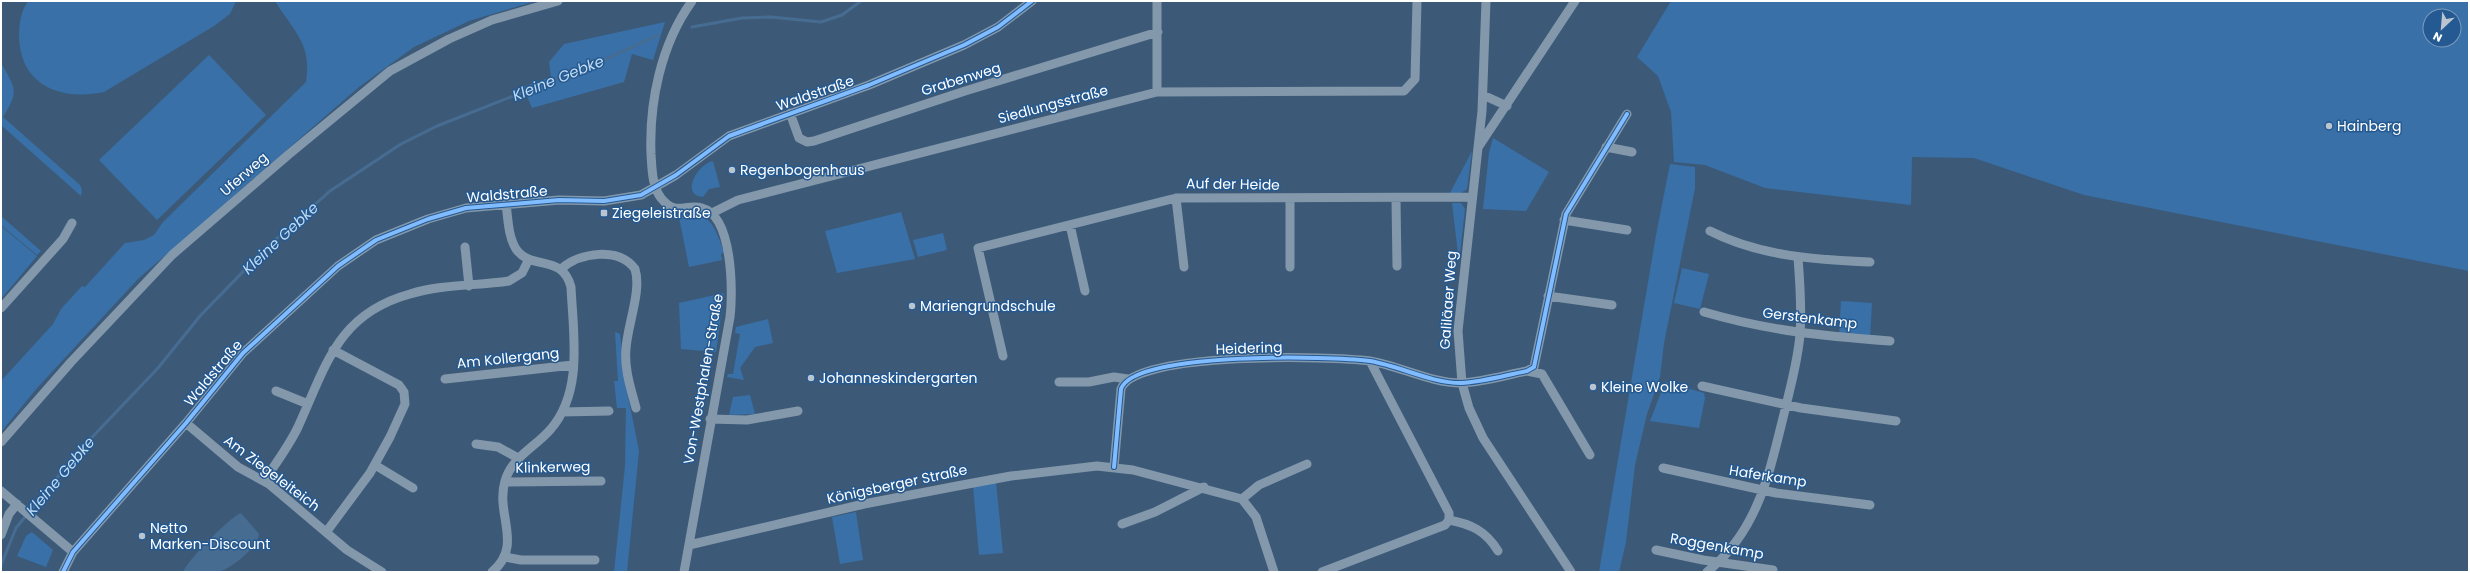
<svg xmlns="http://www.w3.org/2000/svg" width="2470" height="573" viewBox="0 0 2470 573" font-family="Poppins,sans-serif">
	<style>
		.green { fill: #3970a7; fill-rule: evenodd }
		.water { fill: #476c92 }
		.lines { fill: none; stroke-linecap: round; stroke-linejoin: round }
		.stream { stroke: #476c92; stroke-width: 3 }
		.minor { stroke: #8498ab; stroke-width: 9 }
		.cycleway-casing { stroke: #245991; stroke-width: 6 }
		.cycleway { stroke: #80bcff; stroke-width: 4 }
		.poi-dot { fill: #bbc5d0; stroke: #245991; stroke-width: 1.5 }
		.labels { text-anchor: middle; dominant-baseline: central; stroke-width: 3; stroke-linejoin: round; paint-order: stroke }
		.street-label { font-size: 14px; fill: #fff; stroke: #245991 }
		.poi-label { font-size: 14px; fill: #fff; stroke: #245991; text-anchor: start }
		.water-label { font-size: 15px; font-style: italic; fill: #c1dbf3; stroke: #245991 }
	</style>
	<rect width="100%" height="100%" fill="#3c5a78"/>
	<path class="green" d="M28,1H236L230,14L214,26L104,92C61,101 20,86 19,36C19,24 21,11 28,1Z
		M275,1H536L469,21L414,47L359,87L138,279L37,388L1,432V381L53,324L61,309L82,286L85,287L125,243L144,240L154,235L163,222L306,82C312,43 294,32 275,1Z
		M1671,1H2469V271L2084,195L1974,158L1912,157L1911,205L1765,188L1705,165L1674,162L1671,112L1658,76L1637,57ZM2430,16H2454V40H2430Z
		M665,22L653,60L632,54L624,82L532,108L523,87L551,77L549,62L564,44Z
		M209,55L266,115L157,220L99,160Z
		M1,63C16,89 19,91 3,117L80,185L82,190L81,196L1,125Z
		M1493,138L1549,172L1526,211L1483,209L1489,153Z
		M1472,151L1467,189L1461,193H1450Z
		M713,161L720,187L709,189L703,197C680,196 697,164 713,161Z
		M1670,164L1695,167V188L1664,343L1660,377L1647,414L1635,465L1626,542L1619,572H1599L1656,235Z
		M1452,203H1461L1465,209L1459,262Z
		M663,207C672,214 677,214 689,214C713,213 717,234 724,252L721,254L722,260L689,267L679,217L670,216L660,210Z
		M901,212L915,259L837,273L825,231Z
		M1,216L41,251L37,255L1,225Z
		M1,226L37,256L1,299Z
		M943,233L947,250L918,257L913,240Z
		M1682,268L1709,274L1700,309L1674,303Z
		M724,293L716,352L681,349L679,303Z
		M1841,301L1872,303L1870,337L1839,335Z
		M768,319L773,343L755,347L740,368L744,380L727,377L728,374H733L740,334L735,333L736,327Z
		M615,332L620,334L626,386L639,451L627,572H614L625,466L626,408H617L614,381H618Z
		M1665,382L1704,393L1705,398L1699,428L1650,421Z
		M750,395L755,414L729,415L733,397Z
		M996,482L1003,553L979,555L973,486Z
		M856,512L863,560L840,564L832,517Z
		M32,532L53,550L46,567L17,556L26,536Z"/>
	<path class="water" d="M241,513L259,534C257,548 231,569 218,572C208,573 193,572 183,572C187,561 230,517 241,513Z"/>
	<g class="lines">
		<path class="stream" d="M692,27L742,18L771,17L821,22L842,15L861,1
			M1,565L16,528L79,451L158,368L200,316L264,250L330,191L401,144L437,126L602,61L658,35"/>
		<path class="minor" d="M1486,1L1482,111L1458,331L1462,383L1469,408L1483,438L1571,572
			M1157,92V1
			M1483,95L1507,106
			M790,113L799,138L807,142L814,141L965,91L1158,32
			M1479,146L1575,1
			M1606,147L1632,152
			M1176,198L1184,267
			M1290,199V267
			M1396,199L1397,266
			M712,213L738,200L1157,92L1404,91L1415,79L1417,1
			M1564,220L1627,230
			M1070,225L1085,291
			M1710,231C1759,256 1816,260 1870,262
			M465,247L469,286
			M561,269C580,252 619,247 635,269C642,291 627,326 626,349C624,369 631,389 636,408
			M1548,296L1612,305
			M1,308L63,239L72,223
			M1704,312C1769,331 1823,336 1890,341
			M1003,356L978,248L1176,198L1472,197
			M1527,371L1542,374L1590,455
			M445,379L573,365
			M1059,382H1089L1114,377L1128,379
			M1702,386L1801,408L1896,421
			M276,391L308,404
			M562,412L609,411
			M710,419L747,420L798,411
			M186,423L238,467L269,484L347,550L382,572
			M1,442L71,362L172,255L288,155L390,71L449,39L492,20L558,1
			M476,444L498,447L518,458
			M375,465L413,488
			M1114,467L1121,389C1134,351 1333,356 1370,361C1400,366 1431,383 1461,383C1483,382 1506,375 1527,371L1534,367L1566,214L1627,114
			M1663,468L1776,493L1870,505
			M264,481C276,463 289,446 298,427C326,366 337,314 410,294C442,284 476,286 509,281L522,273L529,259
			M505,482L601,481
			M1,491L73,552
			M1242,499L1259,485L1307,464
			M1449,520C1471,524 1486,531 1498,551
			M1122,524L1155,512L1204,487
			M327,531L370,473L390,437L405,404L404,392L399,385L333,350
			M1,535L9,514L17,504
			M689,545L864,504L957,486L1011,476L1097,466L1133,470L1242,499L1256,517L1274,572
			M1656,550L1703,560L1773,570
			M505,557L521,560H595
			M63,572L73,552L186,423L243,353L338,266L376,240L428,219L466,208L559,200L604,201L641,195L676,175L729,136L869,85L964,45L998,27L1032,1
			M492,572C524,545 495,515 505,481C512,457 534,448 550,430C584,392 573,333 571,287C562,253 531,271 516,249C508,236 508,218 506,204
			M684,572L730,317C733,292 733,216 702,208C686,203 676,217 661,198C652,186 652,169 651,154C649,102 661,44 692,1
			M1322,572L1445,525L1449,520V513L1370,361
			M1707,572C1758,531 1769,474 1784,414C1790,388 1798,361 1800,334C1802,308 1800,283 1798,258"/>
		<defs>
			<path id="cycleway" d="M1114,467L1121,389C1134,351 1333,356 1370,361C1400,366 1431,383 1461,383C1483,382 1506,375 1527,371L1534,367L1566,214L1627,114
				M63,572L73,552L186,423L243,353L338,266L376,240L428,219L466,208L559,200L604,201L641,195L676,175L729,136L869,85L964,45L998,27L1032,1"/>
		</defs>
		<use href="#cycleway" class="cycleway-casing"/>
		<use href="#cycleway" class="cycleway"/>
	</g>
	<g class="poi-dot">
		<circle cx="2329" cy="126" r="4"/>
		<circle cx="732" cy="170" r="4"/>
		<rect x="600" y="209" width="8" height="8" rx="2"/>
		<circle cx="912" cy="306" r="4"/>
		<circle cx="811" cy="378" r="4"/>
		<circle cx="1593" cy="387" r="4"/>
		<circle cx="142" cy="536" r="4"/>
	</g>
	<g class="labels">
		<g class="street-label">
			<text transform="translate(961 79) rotate(-17)">Grabenweg</text>
			<text transform="translate(815 93) rotate(-19)">Waldstraße</text>
			<text transform="translate(1053 104) rotate(-15)">Siedlungsstraße</text>
			<text transform="translate(244 174) rotate(-41)">Uferweg</text>
			<text transform="translate(1233 184) rotate(1)">Auf der Heide</text>
			<text transform="translate(507 194) rotate(-5)">Waldstraße</text>
			<text transform="translate(1448 300) rotate(-86)">Galiläaer Weg</text>
			<text transform="translate(1810 318) rotate(7)">Gerstenkamp</text>
			<text transform="translate(1249 348) rotate(-2)">Heidering</text>
			<text transform="translate(508 358) rotate(-6)">Am Kollergang</text>
			<text transform="translate(213 373) rotate(-50)">Waldstraße</text>
			<text transform="translate(703 379) rotate(-80)">Von-Westphalen-Straße</text>
			<text transform="translate(553 467) rotate(-1)">Klinkerweg</text>
			<text transform="translate(272 473) rotate(37)">Am Ziegeleiteich</text>
			<text transform="translate(1768 476) rotate(9)">Haferkamp</text>
			<text transform="translate(897 484) rotate(-12)">Königsberger Straße</text>
			<text transform="translate(1717 546) rotate(10)">Roggenkamp</text>
		</g>
		<g class="poi-label">
			<text x="2337" y="126">Hainberg</text>
			<text x="740" y="170">Regenbogenhaus</text>
			<text x="612" y="213">Ziegeleistraße</text>
			<text x="920" y="306">Mariengrundschule</text>
			<text x="819" y="378">Johanneskindergarten</text>
			<text x="1601" y="387">Kleine Wolke</text>
			<text x="150" y="528">Netto<tspan x="150" dy="16">Marken-Discount</tspan></text>
		</g>
		<g class="water-label">
			<text transform="translate(558 78) rotate(-22)">Kleine Gebke</text>
			<text transform="translate(280 238) rotate(-43)">Kleine Gebke</text>
			<text transform="translate(60 476) rotate(-50)">Kleine Gebke</text>
		</g>
	</g>
	<rect width="2470" height="573" fill="none" stroke="#ffffff" stroke-width="4"/>
	<g transform="translate(2442 28) rotate(206)"><circle r="19" fill="#245991" stroke="#7c9bbd"/>
	<path d="M0-3L7 15L0 10L-7 15Z" fill="#bbc5d0"/>
	<text y="-6" font-size="11" font-weight="bold" text-anchor="middle" fill="#ffffff">N</text>
	</g>
</svg>
